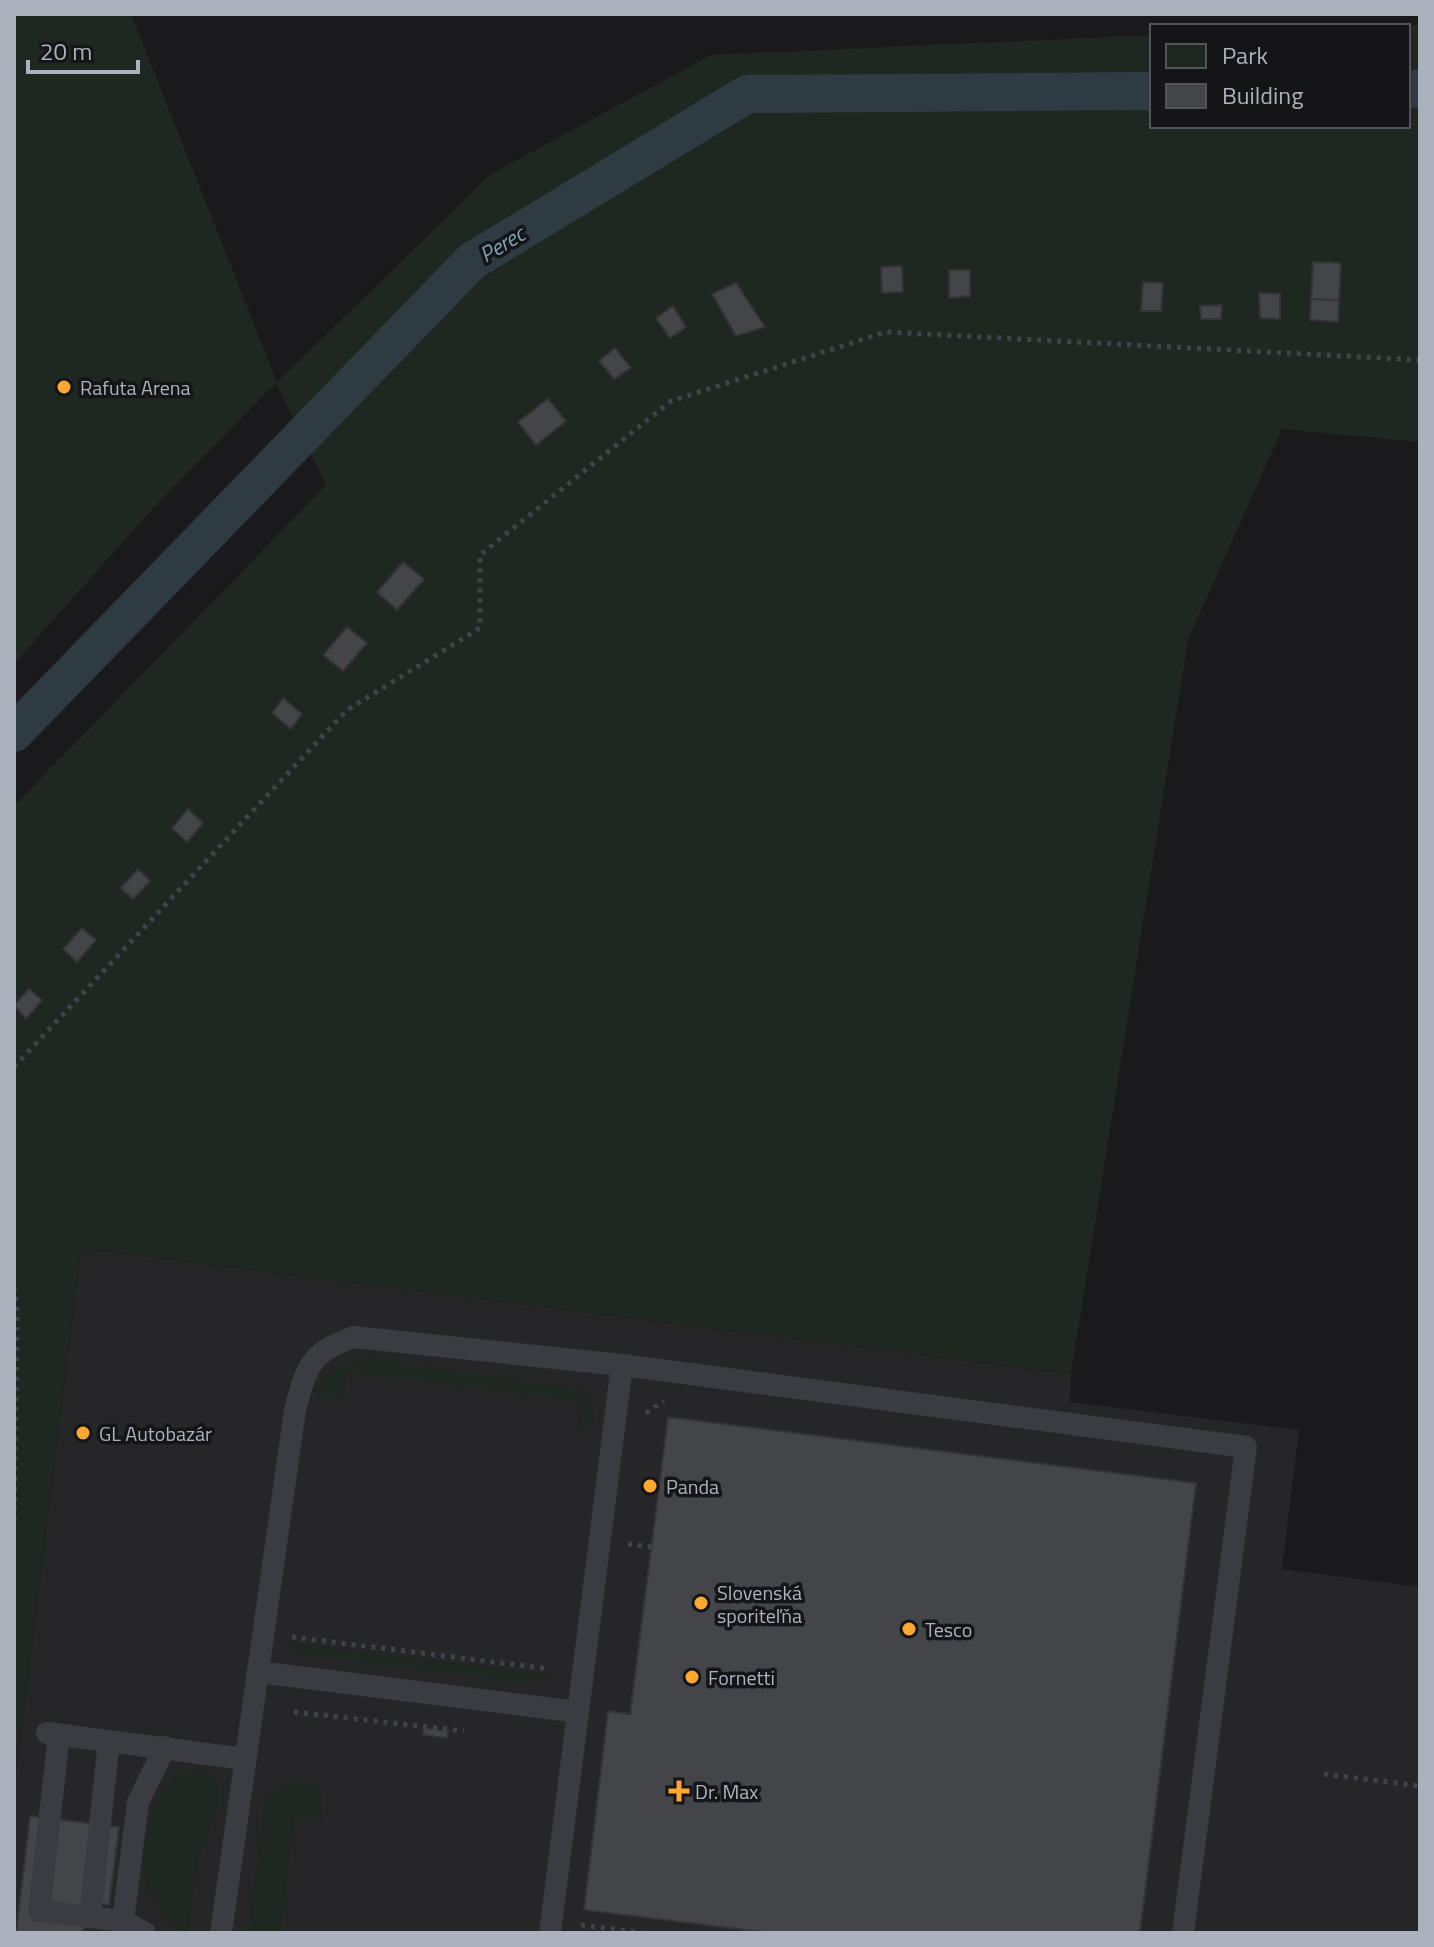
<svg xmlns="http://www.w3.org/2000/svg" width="1434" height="1947" viewBox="0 0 1434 1947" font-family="'Titillium Web',sans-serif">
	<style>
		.built { fill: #262629 }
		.green { fill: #1f2820 }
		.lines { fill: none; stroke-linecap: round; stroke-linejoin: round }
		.canal { stroke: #2e3b42; stroke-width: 38 }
		.building { fill: #444549; stroke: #343438; stroke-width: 2 }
		.path { stroke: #404349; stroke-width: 5; stroke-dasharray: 4 6; stroke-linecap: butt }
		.service { stroke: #3a3c42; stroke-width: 22 }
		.poi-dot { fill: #fea830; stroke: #151517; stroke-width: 3 }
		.labels { text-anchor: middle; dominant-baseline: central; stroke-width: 7; stroke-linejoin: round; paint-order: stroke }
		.poi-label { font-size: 20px; fill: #abb2bd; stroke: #151517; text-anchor: start }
		.water-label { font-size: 22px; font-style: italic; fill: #81a3b9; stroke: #151517 }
	</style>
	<rect width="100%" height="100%" fill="#1a1a1c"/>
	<path class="built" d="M81,1248L1071,1374L1070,1402L1299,1430L1282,1569L1420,1587V1933H14V1791Z"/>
	<path class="green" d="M14,14H131L277,382L491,174L711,55L1152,35V126H1408V26H1366L1420,24V442L1282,429L1188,640L1071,1374L81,1248L14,1791V806L326,485L276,383L155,506L14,664Z
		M372,1358L580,1388L593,1404L594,1425L590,1430L578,1428L581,1401L347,1372L344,1399L319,1396L316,1389C333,1368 344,1360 372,1358Z
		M285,1642L553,1675L528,1683L297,1654Z
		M199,1768L214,1777L219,1787L218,1805L198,1861L188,1933H180C170,1919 153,1902 147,1887C134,1851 153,1802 174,1774Z
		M294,1780L308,1782L321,1791L322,1820L295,1817L280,1933H248L264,1806L272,1788Z"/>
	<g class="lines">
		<path class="canal" d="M1408,89H1420
			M14,733L472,261L747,94L1152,91"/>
	</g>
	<path class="building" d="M1313,262L1341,263L1339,300L1311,299Z
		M902,266L903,292L882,293L881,267Z
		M949,270H970V296L949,298Z
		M1143,282L1163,283L1161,311H1141Z
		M736,283L765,327L736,336L712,294Z
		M1259,293L1280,294V319L1260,318Z
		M1311,299L1339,300L1338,322L1310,320Z
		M1222,305L1221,319H1201L1200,306Z
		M673,306L686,327L670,338L656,318Z
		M615,348L631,368L614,379L599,361Z
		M548,399L566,421L536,445L518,422Z
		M403,562L424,579L397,610L377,592Z
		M347,627L367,643L343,671L323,655Z
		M283,698L302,714L291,729L272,713Z
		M188,809L203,823L187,842L172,828Z
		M138,869L150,881L133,899L121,888Z
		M82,928L96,940L77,962L63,949Z
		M29,989L42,1000L26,1019L14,1005Z
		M668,1417L1196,1483L1140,1933H771L584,1910L608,1711L630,1714Z
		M424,1728L448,1731L447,1738L423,1735Z
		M30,1816L119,1827L109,1905L87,1902L83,1933H16Z"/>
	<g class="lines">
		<path class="path" d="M14,1067L347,710L480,628V555L671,401L886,332L1420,360
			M14,1287L17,1311L14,1528
			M646,1413L664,1401
			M628,1544L651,1547
			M292,1637L550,1669
			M294,1712L464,1731
			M1324,1774L1420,1786
			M581,1925L643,1933"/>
		<path class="service" d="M622,1365L1246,1447L1183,1933
			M258,1672L578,1712
			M47,1733L245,1759
			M59,1735L39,1911L90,1917
			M109,1741L90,1917L123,1921L145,1933
			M123,1921L138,1802L165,1747
			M221,1933L295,1410C307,1366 309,1353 354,1337L622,1365L550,1933"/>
	</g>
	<g class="poi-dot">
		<circle cx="64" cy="387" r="8"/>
		<circle cx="83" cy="1433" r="8"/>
		<circle cx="650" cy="1486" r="8"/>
		<circle cx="701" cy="1603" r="8"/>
		<circle cx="909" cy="1629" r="8"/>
		<circle cx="692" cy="1677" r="8"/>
		<path d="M675 1779h8v8h8v8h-8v8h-8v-8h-8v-8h8z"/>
	</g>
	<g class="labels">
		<g class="poi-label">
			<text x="80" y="387">Rafuta Arena</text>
			<text x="99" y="1433">GL Autobazár</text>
			<text x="666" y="1486">Panda</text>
			<text x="717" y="1592">Slovenská<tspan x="717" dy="23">sporiteľňa</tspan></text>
			<text x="925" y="1629">Tesco</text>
			<text x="708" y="1677">Fornetti</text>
			<text x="695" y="1791">Dr. Max</text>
		</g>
		<g class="water-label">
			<text transform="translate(502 244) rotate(-31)">Perec</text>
		</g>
	</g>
	<rect width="1434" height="1947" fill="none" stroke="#abb2bd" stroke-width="32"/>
	<rect x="1150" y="24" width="260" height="104" fill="#151517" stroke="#515459" stroke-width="2"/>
	<rect x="1166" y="44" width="40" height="24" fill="#1f2820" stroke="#515459" stroke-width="2"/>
	<text x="1222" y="64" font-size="24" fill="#abb2bd">Park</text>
	<rect x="1166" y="84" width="40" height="24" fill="#444549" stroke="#515459" stroke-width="2"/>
	<text x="1222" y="104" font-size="24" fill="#abb2bd">Building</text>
	<path d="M28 60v12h110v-12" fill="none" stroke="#abb2bd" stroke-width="4"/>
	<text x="40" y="60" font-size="24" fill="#abb2bd" stroke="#151517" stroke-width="6" paint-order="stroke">20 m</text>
</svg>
